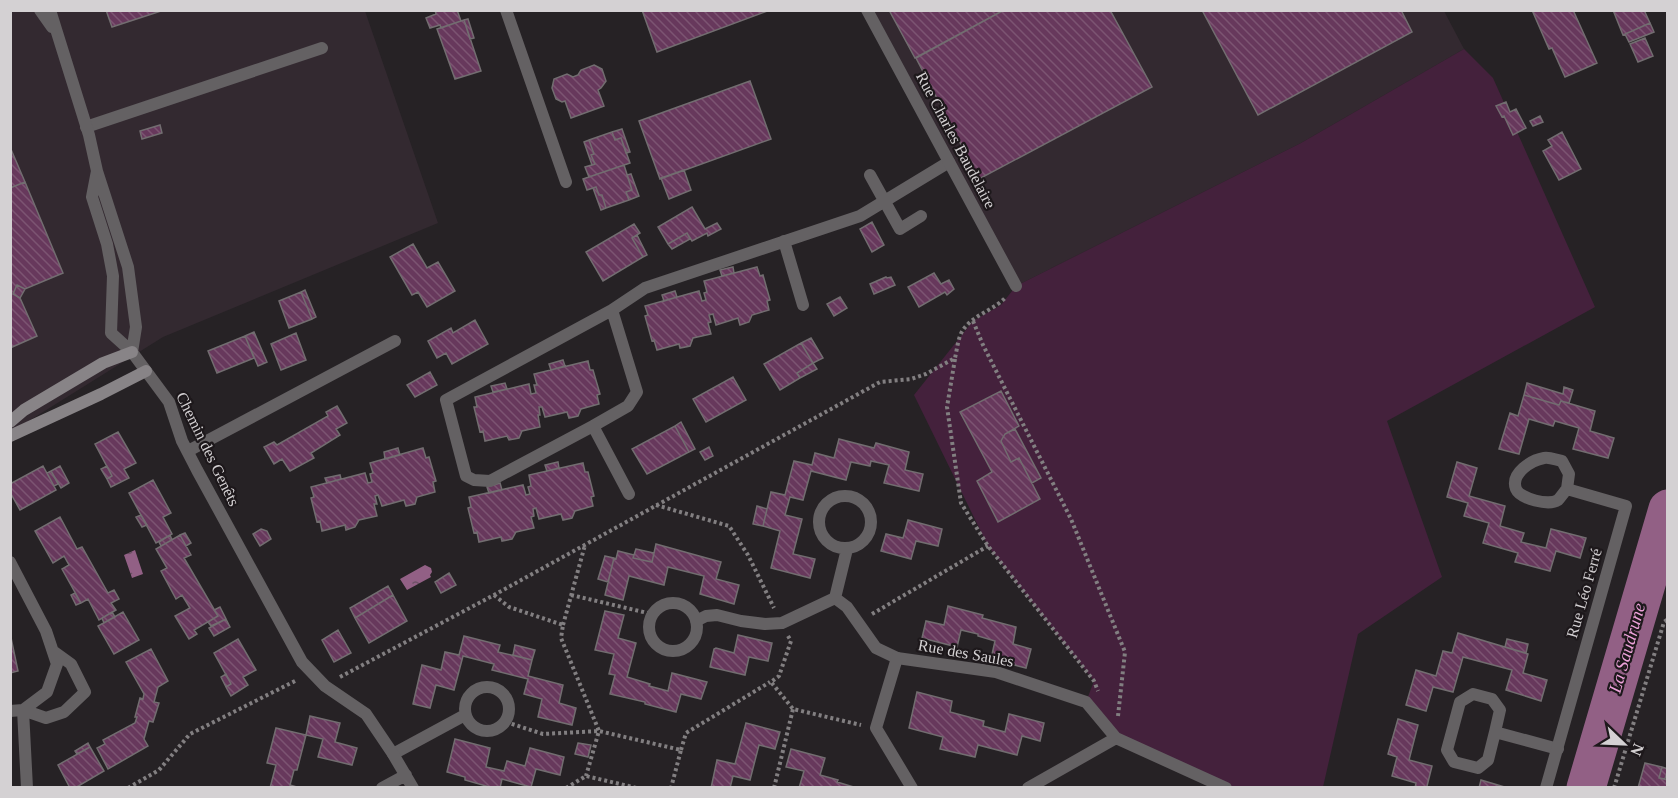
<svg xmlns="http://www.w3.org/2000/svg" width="1678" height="798" viewBox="0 0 1678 798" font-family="Georgia,serif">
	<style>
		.built { fill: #332930 }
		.pitch { fill: #44213c }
		.water { fill: url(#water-ripples) }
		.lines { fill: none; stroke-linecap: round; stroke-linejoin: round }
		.river { stroke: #926085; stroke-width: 39 }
		.building { fill: url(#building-back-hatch); stroke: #726d70; stroke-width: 1.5 }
		.path { stroke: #827f81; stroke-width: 4; stroke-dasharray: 3 3; stroke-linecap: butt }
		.lane { stroke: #646163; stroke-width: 12 }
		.street { stroke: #646163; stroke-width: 12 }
		.secondary { stroke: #888487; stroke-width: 12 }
		.labels { text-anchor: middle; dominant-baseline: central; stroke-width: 4.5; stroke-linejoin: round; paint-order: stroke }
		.street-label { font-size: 16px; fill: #d4d1d3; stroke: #1d181b }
		.water-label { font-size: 18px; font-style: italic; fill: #eda2da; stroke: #1d181b }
	</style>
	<defs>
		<pattern id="water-ripples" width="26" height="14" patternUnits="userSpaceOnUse" patternTransform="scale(1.5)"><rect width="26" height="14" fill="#926085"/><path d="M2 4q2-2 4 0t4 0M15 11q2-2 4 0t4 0" fill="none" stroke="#6d5166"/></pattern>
		<pattern id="building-back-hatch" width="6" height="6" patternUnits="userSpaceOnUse" patternTransform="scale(1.5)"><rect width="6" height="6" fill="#67385c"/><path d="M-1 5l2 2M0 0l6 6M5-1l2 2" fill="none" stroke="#7c5472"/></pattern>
	</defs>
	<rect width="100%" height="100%" fill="#262225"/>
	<path class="built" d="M11,11H365L438,223L163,337L11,432Z
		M867,11H1444L1464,49L1301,143L1016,286Z"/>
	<path class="pitch" d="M1464,49L1493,78L1595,307L1387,421L1442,577L1358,634L1323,787H1232L1116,738L1086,702L1094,681L988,546L914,395L973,321L1001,305L1016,286L1301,143Z"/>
	<path class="water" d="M135,550L143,574L132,578L124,555Z
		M425,565L431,568L432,572L430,575L431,577L407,590L400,579Z"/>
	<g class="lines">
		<path class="river" d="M1586,788L1668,509"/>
	</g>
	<path class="building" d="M106,10H164L112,27Z
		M435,10H457L461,21L441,28L440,25L430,28L426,18L436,14Z
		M642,10H770L657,52Z
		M889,10H1004L915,58Z
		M1004,10H1110L1152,87L979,179L916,58Z
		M1202,10H1401L1412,32L1258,115Z
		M1532,10H1573L1597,63L1565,77L1552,48L1549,49Z
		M1613,10H1644L1650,23L1623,35Z
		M468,19L474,38L470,39L464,20Z
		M464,20L481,71L455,79L437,29Z
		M1650,23L1654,32L1629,42L1625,34Z
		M1645,38L1653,56L1638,62L1630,44Z
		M594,65L602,69L606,81L601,88L598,90L604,106L571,118L565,101L562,102L556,99L552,88L554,79L567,74L573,77L578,75L581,70Z
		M750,81L771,139L660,179L639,121Z
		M1506,102L1510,112L1516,109L1526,128L1513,135L1504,116L1502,117L1496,106Z
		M1540,116L1543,122L1533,126L1530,121Z
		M160,125L162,133L142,139L140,131Z
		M622,129L630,152L626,153L621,138L615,140L612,132Z
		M612,132L615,140L621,138L630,163L589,177L585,167L595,164L591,155L594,154L589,140Z
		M1562,132L1581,169L1559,180L1543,151L1552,146L1548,140Z
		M589,140L594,154L591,155L595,164L592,165L584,142Z
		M10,147L25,182L10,188Z
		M624,165L632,190L626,192L629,200L606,208L602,195H599L596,187L587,190L583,179Z
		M684,170L691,190L669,199L661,178Z
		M631,174L639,196L629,200L626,192L632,190L627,175Z
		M25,182L63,273L25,289L17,285L13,294L20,298L37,336L10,348V188Z
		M596,187L599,195H602L606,208L601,210L593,188Z
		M692,207L705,229L717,223L721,229L708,236L707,233L692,241L687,233L668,244L658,227Z
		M872,222L884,245L872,252L860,229Z
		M634,224L640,233L632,238L643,257L603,281L586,252Z
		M687,233L690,239L672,249L668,244Z
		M637,235L647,255L643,257L632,238Z
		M413,244L427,268L438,262L455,291L427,307L418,292L412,295L390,257Z
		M733,267L734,273L722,276L720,270Z
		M757,267L760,276L763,275L770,300L767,301L769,310L752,315L749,322L740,325L738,318L716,325L713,314L709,315L711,322L708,323L711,334L693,338L690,346L680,348L679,344L657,350L654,340L652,341L645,316L648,315L645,306L699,291L702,301L706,300L704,293L707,292L704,281Z
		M934,273L941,284L949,280L954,289L947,295L945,292L919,307L908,287Z
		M886,277L887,278L891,277L895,285L874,294L870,284Z
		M17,285L25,289L20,298L13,294Z
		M305,290L316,317L312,319L301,292Z
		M675,291L677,297L664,301L662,295Z
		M301,292L312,319L289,328L279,301Z
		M840,297L847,308L834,316L827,304Z
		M475,320L488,344L452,364L446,353L437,358L428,341L451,328L453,333Z
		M254,332L267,362L258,366L245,336Z
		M296,333L306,360L281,370L271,344Z
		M245,336L254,358L217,373L208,351Z
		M811,338L823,358L813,363L801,343Z
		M801,343L813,363L797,373L800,378L780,390L764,364Z
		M563,360L565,366L551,370L549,364Z
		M588,361L590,370H593L600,394L597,395L599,404L581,409L578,416L569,418L567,412L545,417L542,407H539L540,415H538L540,427L522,431L519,438L509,440L507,436L485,441L483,431L480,432L474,407H477L475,397L529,384L531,394L536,393L534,385H537L534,374Z
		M813,363L817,369L800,378L797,373Z
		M430,372L437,385L415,397L407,385Z
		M733,377L746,400L706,422L693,399Z
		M505,383L507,389L493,392L491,386Z
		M1527,383L1563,394L1564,387L1573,390L1569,403L1561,401L1559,405L1524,395Z
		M1001,391L1019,426L1005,434L1001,441L1011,462L1019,458L1040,499L998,522L977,481L992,472L960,412Z
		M1524,395L1559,405L1561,401L1595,411L1590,431L1614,438L1608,458L1573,449L1579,428L1555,421L1553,426L1529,419L1519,454L1499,449L1510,413L1518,416Z
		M337,406L347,423L336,429L340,435L311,453L314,458L290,471L282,459L274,464L264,447L274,442L277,445L328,416L326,412Z
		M681,422L695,449L689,452L675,426Z
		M675,426L689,452L647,474L632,449Z
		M1015,429L1041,478L1032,483L1019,458L1011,462L1001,441L1005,434Z
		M118,432L136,463L124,469L129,478L111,487L107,479L112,476L95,444Z
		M839,439L874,448L876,443L909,452L905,470L923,474L919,491L884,483L889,465L871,461L870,466L851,462L846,480L811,471L803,500L790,497L785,515L802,519L793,554L815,559L810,578L771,568L780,531L763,526L771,492L785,495L794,461L812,465L815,453L834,458Z
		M709,447L713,456L705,460L700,452Z
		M398,448L400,455L385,459L384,452Z
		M423,448L426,458L429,457L436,481L433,482L435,492L417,497L415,504L406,506L404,500L382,506L378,495L375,496L377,504H374L377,516L359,520L355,527L346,530L345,525L322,531L320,521L317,522L311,498L314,497L311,487L365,473L368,483L372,482L370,474L373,473L370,463Z
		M558,462L559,468L547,471L545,465Z
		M1457,462L1477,468L1469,496L1505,506L1500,526L1524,533L1521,542L1546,548L1551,529L1586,538L1580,558L1556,551L1550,571L1515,562L1518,553L1483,543L1489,523L1464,516L1468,503L1447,497Z
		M583,463L585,472H588L594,496L591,497L593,506L575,511L572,518L563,520L561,514L539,519L536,508L533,509L534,516L531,517L534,528L516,532L512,539L502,541L501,537L479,542L477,532L474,533L468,508L471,507L469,497L523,485L526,495L530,494L528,487L531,486L529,475Z
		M43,466L56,490L20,510L10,492V484Z
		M60,466L69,483L61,488L51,471Z
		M107,466L112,476L107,479L101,469Z
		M51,471L58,484L54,486L47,473Z
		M340,475L341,479L327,483L325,478Z
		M153,480L171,513L163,517L172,534L156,543L129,493Z
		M500,483L502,490L489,493L487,487Z
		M757,506L767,509L763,526L753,524Z
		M141,515L147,525L142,527L136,517Z
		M60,517L77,549L82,547L108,593L114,590L119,599L111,603L116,610L99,620L88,599L81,603L62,569L69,565L64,556L53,563L35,531Z
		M908,520L942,529L938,546L916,541L911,559L881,551L886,534L903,538Z
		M261,529L267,531L271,539L260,546L253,534Z
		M185,533L191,543L186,546L180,535Z
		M170,535L172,540L161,546L159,542Z
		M180,535L191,555L184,558L218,616L194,630L197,634L189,639L175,616L190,608L182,595L176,599L161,571L167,568L156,549Z
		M656,544L721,562L716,579L739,585L734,604L700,594L704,576L668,567L664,585L629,576L623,600L605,595L614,558L616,559L618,551L634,555L633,558L652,562Z
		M636,549L654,553L652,562L633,558Z
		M605,556L614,558L608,582L598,579Z
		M449,573L456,585L441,593L435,582Z
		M388,586L393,595L355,618L350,608Z
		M75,593L81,603L76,605L71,595Z
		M393,595L407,621L369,643L355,618Z
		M948,606L983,615L982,618L1016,627L1013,644L1031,649L1026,668L991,659L995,641L978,636V634L961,630L957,647L922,638L926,621L944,625Z
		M220,607L226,619L211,626L208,622L218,616L214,610Z
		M605,611L624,615L618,638L636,643L627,677L650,684L649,686L668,691L672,673L707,682L701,699L681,694L676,712L645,704V702L610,694L615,675L609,674L614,654L595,650Z
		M112,612L115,617L104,623L102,618Z
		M123,612L139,640L114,654L98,626Z
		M226,619L230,627L214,636L209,628Z
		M338,630L351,653L334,662L322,640Z
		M10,633L18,671L10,673Z
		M1458,633L1528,654L1523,673L1547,680L1541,701L1506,690L1512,670L1463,657L1453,692L1433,687L1426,711L1406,705L1416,670L1436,676L1443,651L1452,653Z
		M738,635L772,643L768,661L749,657L745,675L710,667L714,649L716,648L734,653Z
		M464,636L500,645L498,652L532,660L528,676L563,685L559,703L576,708L572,725L538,717L542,699L524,694L528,679L492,670L494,664L463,656L454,690L436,685L430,708L413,704L422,665L441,670L445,652L459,655Z
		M238,639L256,670L243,677L248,685L231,696L226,687L231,684L214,653Z
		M1507,639L1528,644L1526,653L1505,647Z
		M515,645L535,650L532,660L513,655Z
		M151,649L168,681L158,687L154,702L159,703L153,722L149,721L144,739L148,746L108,769L97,748L105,744L103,740L135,723L137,717H135L140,698L143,699L144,694L126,662Z
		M226,674L231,684L226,687L221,677Z
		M917,692L952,701L950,712L984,721L983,726L1005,732L1009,714L1044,723L1040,741L1022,736L1017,755L978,745L975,757L940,749L943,737L909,728Z
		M310,716L340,723L335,742L357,748L352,765L318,757L323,739L306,735Z
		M1398,719L1418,725L1409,760L1432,766L1427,786L1432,788H1415L1416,783L1392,776L1397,757L1388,754Z
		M746,723L780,732L775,749L759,745L750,780L733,776L730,788H711L717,760L735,764Z
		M276,728L306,735L297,770H294L290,785L300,788H270L276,765L267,763Z
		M455,739L490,748L486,767L504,771L507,761L525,766L530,748L564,757L560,775L536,769L531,787L502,779L500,788H493L465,780V777L447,772Z
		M88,743L90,747L77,754L75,751Z
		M578,743L591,745L588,757L575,754Z
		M90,747L104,771L75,788H70L58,765Z
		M791,749L825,758L820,775L838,780L837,782L857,788H799L804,771L786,767Z
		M1645,763L1662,767L1659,778L1668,780V788H1638Z
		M1662,767L1668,769L1665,779L1659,778Z
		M1481,780L1508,788H1479Z"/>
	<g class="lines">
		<path class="path" d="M973,321L983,345L1071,519L1125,652L1118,716
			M955,359L947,407L961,503L988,546L1094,681L1098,691
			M656,505L729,526L748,555L774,608
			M494,595L509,607L563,625L561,638L599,731L586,776
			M571,595L652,614
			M872,614L988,546
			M563,625L585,545
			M788,636L791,641L779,676L771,682L793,709L861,725
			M340,677L494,595L880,382L911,379L926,374L955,358C957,350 958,337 963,330C973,315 994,310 1006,297
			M506,722L543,734L599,731L681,750L671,788
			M681,750L686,733L770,682
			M128,788L159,770L190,734L297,680
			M566,788L586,776L637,788
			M774,788L793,709
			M1614,788L1664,622L1668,619"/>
		<path class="lane" d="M506,10L566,182
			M86,127L322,48
			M870,175L900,229L921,216
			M784,241L803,305
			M612,310L637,392L628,406L593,426L490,481L474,480L466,476L446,400Z
			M612,310L645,288L860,216L949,162
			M593,426L629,494
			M188,451L395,341
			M819 522a26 26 0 1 1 52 0a26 26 0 1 1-52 0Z
			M835,598L847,549
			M649 627a24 24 0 1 1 48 0a24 24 0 1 1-48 0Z
			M696,621L706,616L717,615L741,621L765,624L782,623L835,598L847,607L876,648L897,658
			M465 709a22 22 0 1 1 44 0a22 22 0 1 1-44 0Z
			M1495,732L1488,760L1478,768L1454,762L1447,750L1460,702L1473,694L1492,699L1500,710L1495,732L1558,749
			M393,754L465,715"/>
		<path class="street" d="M40,10L52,27
			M50,10L89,135L97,171L128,267L136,327L132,352
			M867,10L1016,286
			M97,171L92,197L107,244L113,276L111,333L132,352L169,402L182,441L197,470L302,662L325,686L366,714L393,754L413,788
			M10,562L46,631L57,664L47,692L23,710
			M23,710L46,718L64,712L85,692L71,664L53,651
			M10,711L23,710L27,788
			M382,788L406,775
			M912,788L876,728L897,658L996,672L1086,702L1116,738
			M1028,788L1116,738L1226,788
			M1546,788L1626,506L1567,489L1569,474L1562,461C1556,460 1550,457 1544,458C1532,460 1510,473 1516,489C1520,499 1549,506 1558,500C1561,497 1564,492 1567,489"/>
		<path class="secondary" d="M10,422L24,410L103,363L132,352
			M10,436L101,394L146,371"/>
	</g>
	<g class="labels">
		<g class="street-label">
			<text transform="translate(956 140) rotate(62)">Rue Charles Baudelaire</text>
			<text transform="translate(208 449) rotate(64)">Chemin des Genêts</text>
			<text transform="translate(1584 593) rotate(-74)">Rue Léo Ferré</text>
			<text transform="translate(966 653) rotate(10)">Rue des Saules</text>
		</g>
		<g class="water-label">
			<text transform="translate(1627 648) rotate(-74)">La Saudrune</text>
		</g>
	</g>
	<rect width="1678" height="798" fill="none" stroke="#d4d1d3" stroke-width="24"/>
	<g transform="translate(1624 744) rotate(113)" stroke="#1d181b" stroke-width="4.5" paint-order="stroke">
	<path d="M0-4.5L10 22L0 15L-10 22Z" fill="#d4d1d3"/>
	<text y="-9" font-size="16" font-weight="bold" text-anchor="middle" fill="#d4d1d3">N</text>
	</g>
</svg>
